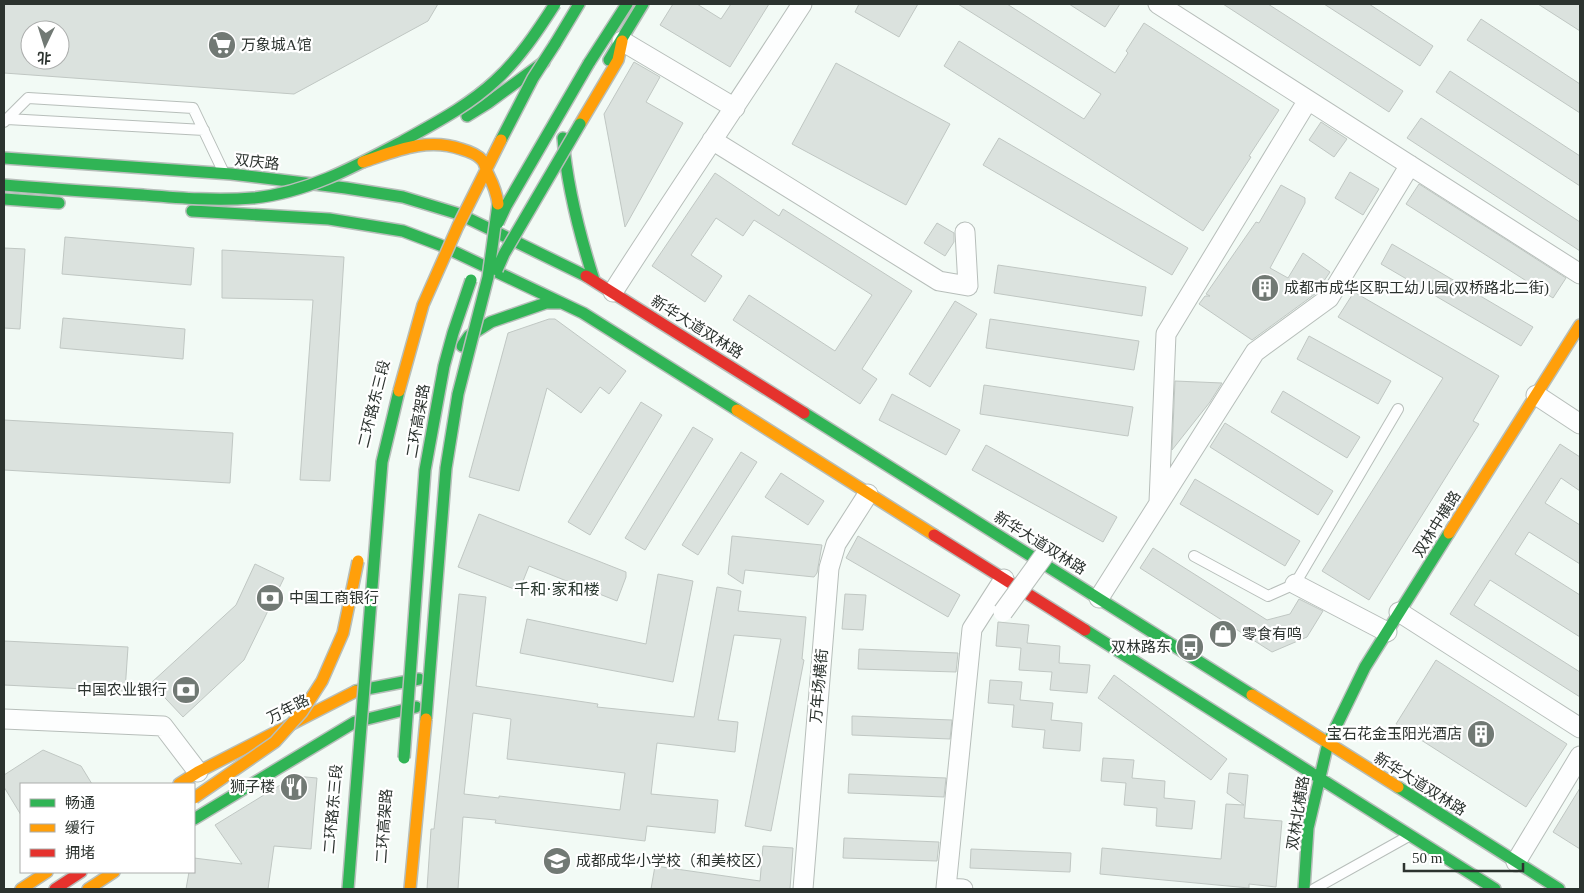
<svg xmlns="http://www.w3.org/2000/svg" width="1584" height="893" viewBox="0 0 1584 893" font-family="'Times New Roman','Noto Sans SC',serif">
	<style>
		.building { fill: #dbe2de; stroke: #c0c7c3; fill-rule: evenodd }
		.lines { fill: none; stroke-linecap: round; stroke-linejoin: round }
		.lane-casing { stroke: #b7beba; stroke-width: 12 }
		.street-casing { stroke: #b7beba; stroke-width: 21 }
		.fast-casing { stroke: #b7beba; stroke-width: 14 }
		.slow-casing { stroke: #b7beba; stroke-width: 14 }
		.jam-casing { stroke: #b7beba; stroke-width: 14 }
		.lane { stroke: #fdfefe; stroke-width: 10 }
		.street { stroke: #fdfefe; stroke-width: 19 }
		.fast { stroke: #30b455; stroke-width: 11 }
		.slow { stroke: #ff9f0a; stroke-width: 11 }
		.jam { stroke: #e5322d; stroke-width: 11 }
		.street-bridge-casing { stroke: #b7beba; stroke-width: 21; stroke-linecap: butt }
		.fast-bridge-casing { stroke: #b7beba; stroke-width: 14; stroke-linecap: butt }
		.slow-bridge-casing { stroke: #b7beba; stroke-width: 14; stroke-linecap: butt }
		.street-bridge { stroke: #fdfefe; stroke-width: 19 }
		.fast-bridge { stroke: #30b455; stroke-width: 11 }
		.slow-bridge { stroke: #ff9f0a; stroke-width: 11 }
		.labels { text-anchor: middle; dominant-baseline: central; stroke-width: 4.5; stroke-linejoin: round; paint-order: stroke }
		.poi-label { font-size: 15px; fill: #2c332f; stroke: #fff; text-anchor: start }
		.street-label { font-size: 15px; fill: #2c332f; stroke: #fff }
		.neighbourhood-label { font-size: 16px; fill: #2a3930; stroke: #fff }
	</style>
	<rect width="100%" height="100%" fill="#f2faf5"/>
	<path class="building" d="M4,4H438L428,21L294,94L4,73ZM30,30H60V60H30Z
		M673,4H697L721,19L731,4H769L730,67L660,25Z
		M859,4H918L899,37L855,12Z
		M958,4H1007L1115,73L1128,53L1126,51L1144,23L1279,110L1249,156L1251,157L1203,231L944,66L959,41L1084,119L1101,94Z
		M1069,4H1120L1105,27Z
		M1223,4H1268L1403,91L1389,112Z
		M1324,4H1369L1433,46L1420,66Z
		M1538,4H1580V31Z
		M1481,19L1580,84V113L1467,40Z
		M634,62L660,77L646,102L683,123L625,227L604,114Z
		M836,63L950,124L906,205L792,144Z
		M1450,71L1580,156V186L1436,92Z
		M1421,118L1580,222V251L1407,138Z
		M1321,122L1347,139L1334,157L1309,140Z
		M999,138L1188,248L1172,275L983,165Z
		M1350,172L1379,189L1363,215L1335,198Z
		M715,173L779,216L783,209L912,291L862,369L877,379L860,404L733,320L749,295L835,351L872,295L754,220L743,236L716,218L691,255L722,276L705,302L652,266Z
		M1419,184L1566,278L1553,298L1406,204Z
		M1281,185L1305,198V203L1270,268L1288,278L1303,253L1330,272L1315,294L1252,340L1199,304L1205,296H1210L1206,294L1256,222L1259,223Z
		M937,223L954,233V242L945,256L924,243Z
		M65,237L194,248L191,285L62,274Z
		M1392,244L1533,327L1521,346L1381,264Z
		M4,248L25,249L20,329L4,328Z
		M222,250L344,257L330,481L300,480L313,300L222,298Z
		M998,265L1146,287L1142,316L994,293Z
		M1354,292L1499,376L1473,421L1479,424L1369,600L1322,571L1443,378L1338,317Z
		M955,301L977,314L930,387L909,374Z
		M63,318L185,329L183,359L60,348Z
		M549,319H555L626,371L609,394L600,387L581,413L547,388L519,491L469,477L508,333Z
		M990,319L1139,341L1134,370L986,348Z
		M1309,336L1391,381L1378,404L1297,359Z
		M1175,381L1222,383L1210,402L1172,450Z
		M984,385L1133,407L1128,436L980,414Z
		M1283,391L1360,437L1347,458L1271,412Z
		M892,394L960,430L946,455L879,420Z
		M641,402L662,415L590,535L568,522Z
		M4,420L233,433L230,483L4,470Z
		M1225,423L1333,491L1318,515L1210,447Z
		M693,427L713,439L645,550L625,538Z
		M1560,444L1580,457V491L1561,478L1545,503L1580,525V564L1529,532L1515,554L1580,595V637L1490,580L1474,605L1580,672V697L1450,614Z
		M986,445L1117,517L1103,542L972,470Z
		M741,452L757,462L698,555L682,545Z
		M781,473L824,501L808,525L765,497Z
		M1195,479L1300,541L1285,566L1180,504Z
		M479,514L626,572V577L617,601L529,566L519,591L458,567Z
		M732,536L822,545L817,573L814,577L745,570L743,584L728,574Z
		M858,536L960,595L948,617L846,558Z
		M1153,548L1267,620L1290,614L1299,599L1323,611L1307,637L1272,652L1140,568Z
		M255,564L284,578L244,660L183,717L151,683L236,605Z
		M658,574L693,581L673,682L520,653L527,619L646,644Z
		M717,587L741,591L738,611L806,617L802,659L804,660L771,831L745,826L781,639L734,635L718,720L738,722L735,752L657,743L651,794L718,800L715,833L647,826L645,841L495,823L496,820L463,817L458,889H427L431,829H434L459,594L486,597L476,686L598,704L597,707L694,717ZM473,713L511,719L507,759L625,773L620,810L499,796V798L464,794Z
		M845,594L866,595L863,630L842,629Z
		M998,622L1029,625L1027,643L1060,646L1059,663L1090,665L1087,693L1050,690L1052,672L1019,670L1021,648L996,646Z
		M4,641L128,647L125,691L4,685Z
		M859,649L958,653L956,672L858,669Z
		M1436,660L1567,744L1526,807L1396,724Z
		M1114,675L1227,759L1211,780L1098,698Z
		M990,680L1022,682L1020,700L1053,703L1051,720L1082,723L1080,751L1043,748L1045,730L1012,727L1014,705L988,703Z
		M852,716L952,720L950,739L852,735Z
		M43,750L81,766L92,784H21V815L4,787V775Z
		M1103,758L1134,760L1132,778L1165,781L1164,798L1195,801L1192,829L1156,826L1157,808L1124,805L1126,783L1101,781Z
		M1229,773L1248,775L1244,818L1282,821L1276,887L1249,884V888L1100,874L1102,848L1221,859L1226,804L1244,805L1227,793Z
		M849,774L946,778L944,797L848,793Z
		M295,776L317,778L311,849L274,846L268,889H186L189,872H194V858L242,864L215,825Z
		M1580,788V849L1553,832Z
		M844,838L939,842L937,861L843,858Z
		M763,846L793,848L790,889H651L655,866L760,881Z
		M971,849L1071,853L1070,872L970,868Z"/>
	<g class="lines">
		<defs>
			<path id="lane" d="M7,119L204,130
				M4,122L28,98L193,108L223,171
				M1194,556L1268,596L1295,584L1398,409
				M1314,889L1407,837"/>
			<path id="street" d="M1158,4L1580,274
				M622,41L735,108
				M712,140L939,281L968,286L965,232
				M613,292C675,195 740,100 802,4
				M1536,395L1580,424
				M1159,502L1166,334L1308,100
				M1295,584L1387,632
				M1099,598L1255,352L1329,298L1410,165
				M1399,612L1580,728
				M4,719L163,726L198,772
				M1516,862L1580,756
				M803,889L829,568L836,544L868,494
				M963,889L946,888L972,629L1004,579"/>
			<path id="fast" d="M555,44L579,4
				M609,60L643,4
				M589,63L627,4
				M467,116L488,103L544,62
				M563,138C567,187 579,233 594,280
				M4,158L231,174L346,188L403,197L459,214L586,276
				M4,199L59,203
				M192,211L329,219L403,231L440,245L583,313L737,410
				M462,346L469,336L491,322L546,303H562
				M804,413L1252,695
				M1085,630L1495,889
				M356,691L419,679
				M1398,787L1559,889
				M194,819L355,722L416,707
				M1304,889L1308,828L1328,743L1365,667L1449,533"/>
			<path id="slow" d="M580,124L618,60L622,41
				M737,410L934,535
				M1449,533L1580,325
				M1252,695L1398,787
				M179,784L198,772L356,691
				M21,889L47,872
				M88,889L114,872"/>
			<path id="jam" d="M586,276L804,413
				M934,535L1085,630
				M55,889L81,872"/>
		</defs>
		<use href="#lane" class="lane-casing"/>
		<use href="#street" class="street-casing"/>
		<use href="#fast" class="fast-casing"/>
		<use href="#slow" class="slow-casing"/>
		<use href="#jam" class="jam-casing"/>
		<use href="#lane" class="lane"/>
		<use href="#street" class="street"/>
		<use href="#fast" class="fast"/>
		<use href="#slow" class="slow"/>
		<use href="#jam" class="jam"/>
		<defs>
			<path id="street-bridge" d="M1003,612L1048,550"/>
			<path id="fast-bridge" d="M501,140L533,78L555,44
				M4,185C50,189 97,192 143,195C180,198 216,201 253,198C307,193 356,166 403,141C435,123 468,106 495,81C519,59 537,32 555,4
				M498,223L506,206L589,63
				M497,270L504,254L580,124
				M426,719L446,468L458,394L488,277L498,204
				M404,758L425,470L444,366L453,333L471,280
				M348,889L382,462L399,391"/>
			<path id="slow-bridge" d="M363,162C396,151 427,137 461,149C468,151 477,154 482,160C485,163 486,170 488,174C493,184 497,193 498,204
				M399,391L423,305L458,226L501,140
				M194,798L275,742L302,712L322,681L343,633L358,561
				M410,889L426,719"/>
		</defs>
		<use href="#street-bridge" class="street-bridge-casing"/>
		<use href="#fast-bridge" class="fast-bridge-casing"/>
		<use href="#slow-bridge" class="slow-bridge-casing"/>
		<use href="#street-bridge" class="street-bridge"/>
		<use href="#fast-bridge" class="fast-bridge"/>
		<use href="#slow-bridge" class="slow-bridge"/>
	</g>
	<defs>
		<symbol id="supermarket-disc" viewBox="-11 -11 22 22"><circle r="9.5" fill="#717974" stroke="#fff"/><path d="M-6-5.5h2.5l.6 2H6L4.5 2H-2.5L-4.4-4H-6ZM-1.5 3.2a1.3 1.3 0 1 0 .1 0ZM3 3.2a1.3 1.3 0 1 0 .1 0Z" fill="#fff"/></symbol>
		<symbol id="building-disc" viewBox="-11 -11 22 22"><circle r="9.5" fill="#717974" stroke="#fff"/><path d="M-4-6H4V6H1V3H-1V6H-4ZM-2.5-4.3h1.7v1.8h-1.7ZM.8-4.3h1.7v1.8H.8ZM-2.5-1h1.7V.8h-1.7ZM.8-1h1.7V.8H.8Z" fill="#fff"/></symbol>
		<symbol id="bank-disc" viewBox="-11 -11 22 22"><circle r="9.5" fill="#717974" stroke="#fff"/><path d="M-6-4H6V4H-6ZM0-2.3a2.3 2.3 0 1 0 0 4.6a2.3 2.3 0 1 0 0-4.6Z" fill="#fff"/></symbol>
		<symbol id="shop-disc" viewBox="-11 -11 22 22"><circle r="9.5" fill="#717974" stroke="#fff"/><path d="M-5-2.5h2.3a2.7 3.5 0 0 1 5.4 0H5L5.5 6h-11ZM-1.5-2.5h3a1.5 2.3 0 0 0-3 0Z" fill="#fff"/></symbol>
		<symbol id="bus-disc" viewBox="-11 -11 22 22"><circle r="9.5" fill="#717974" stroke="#fff"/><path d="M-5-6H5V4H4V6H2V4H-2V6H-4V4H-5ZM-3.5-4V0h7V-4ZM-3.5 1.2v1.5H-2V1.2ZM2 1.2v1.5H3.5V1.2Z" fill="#fff"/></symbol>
		<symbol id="restaurant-disc" viewBox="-11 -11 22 22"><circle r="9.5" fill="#717974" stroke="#fff"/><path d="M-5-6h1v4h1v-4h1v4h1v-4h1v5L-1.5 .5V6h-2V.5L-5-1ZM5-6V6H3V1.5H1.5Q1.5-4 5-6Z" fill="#fff"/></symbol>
		<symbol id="school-disc" viewBox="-11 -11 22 22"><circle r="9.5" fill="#717974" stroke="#fff"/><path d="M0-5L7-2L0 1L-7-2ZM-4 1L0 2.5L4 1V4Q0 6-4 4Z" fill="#fff"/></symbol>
	</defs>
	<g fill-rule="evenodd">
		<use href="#supermarket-disc" x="206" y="29" width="32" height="32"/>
		<use href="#building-disc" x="1249" y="272" width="32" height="32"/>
		<use href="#bank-disc" x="254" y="582" width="32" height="32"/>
		<use href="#shop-disc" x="1207" y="618" width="32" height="32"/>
		<use href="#bus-disc" x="1174" y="631" width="32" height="32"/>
		<use href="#bank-disc" x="170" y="674" width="32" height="32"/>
		<use href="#building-disc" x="1465" y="718" width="32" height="32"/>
		<use href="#restaurant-disc" x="278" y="771" width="32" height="32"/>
		<use href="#school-disc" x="541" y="845" width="32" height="32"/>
	</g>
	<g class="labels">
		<g class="poi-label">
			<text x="241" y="45">万象城A馆</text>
			<text x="1284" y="288">成都市成华区职工幼儿园(双桥路北二街)</text>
			<text x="289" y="598">中国工商银行</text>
			<text x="1242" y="634">零食有鸣</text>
			<text x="1171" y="647" text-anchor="end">双林路东</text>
			<text x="167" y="690" text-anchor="end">中国农业银行</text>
			<text x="1462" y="734" text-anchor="end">宝石花金玉阳光酒店</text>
			<text x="275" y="787" text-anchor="end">狮子楼</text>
			<text x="576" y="861">成都成华小学校（和美校区）</text>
		</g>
		<g class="street-label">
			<text transform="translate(257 162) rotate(6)">双庆路</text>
			<text transform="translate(697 327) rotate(32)">新华大道双林路</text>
			<text transform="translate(374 404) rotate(-76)">二环路东三段</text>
			<text transform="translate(418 421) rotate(-80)">二环高架路</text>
			<text transform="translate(1437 524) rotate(-58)">双林中横路</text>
			<text transform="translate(1040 543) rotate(32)">新华大道双林路</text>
			<text transform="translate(819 686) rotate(-85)">万年场横街</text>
			<text transform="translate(288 709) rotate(-27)">万年路</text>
			<text transform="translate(1420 784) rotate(32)">新华大道双林路</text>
			<text transform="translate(333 809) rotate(-85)">二环路东三段</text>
			<text transform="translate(1298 813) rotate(-81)">双林北横路</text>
			<text transform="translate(384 826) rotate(-86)">二环高架路</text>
		</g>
		<g class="neighbourhood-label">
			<text x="557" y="589">千和·家和楼</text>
		</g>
	</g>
	<rect width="1584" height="893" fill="none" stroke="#2c332f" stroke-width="10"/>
	<rect x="20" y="783" width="175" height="90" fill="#ffffff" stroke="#abadac"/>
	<rect x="30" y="799" width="25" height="8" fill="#30b455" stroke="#abadac"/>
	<text x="65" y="808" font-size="15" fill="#2c332f">畅通</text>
	<rect x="30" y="824" width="25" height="8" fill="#ff9f0a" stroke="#abadac"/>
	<text x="65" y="833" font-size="15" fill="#2c332f">缓行</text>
	<rect x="30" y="849" width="25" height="8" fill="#e5322d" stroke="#abadac"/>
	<text x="65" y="858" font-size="15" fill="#2c332f">拥堵</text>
	<g transform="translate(45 45) rotate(184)"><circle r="24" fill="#ffffff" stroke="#abadac"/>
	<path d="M0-4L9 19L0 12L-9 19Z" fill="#717974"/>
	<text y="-8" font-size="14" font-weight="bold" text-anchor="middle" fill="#2c332f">北</text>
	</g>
	<path d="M1404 863v8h119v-8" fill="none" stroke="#2c332f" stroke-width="2.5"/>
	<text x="1412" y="863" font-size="15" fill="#2c332f" stroke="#ffffff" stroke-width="4" paint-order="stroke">50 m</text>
</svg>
